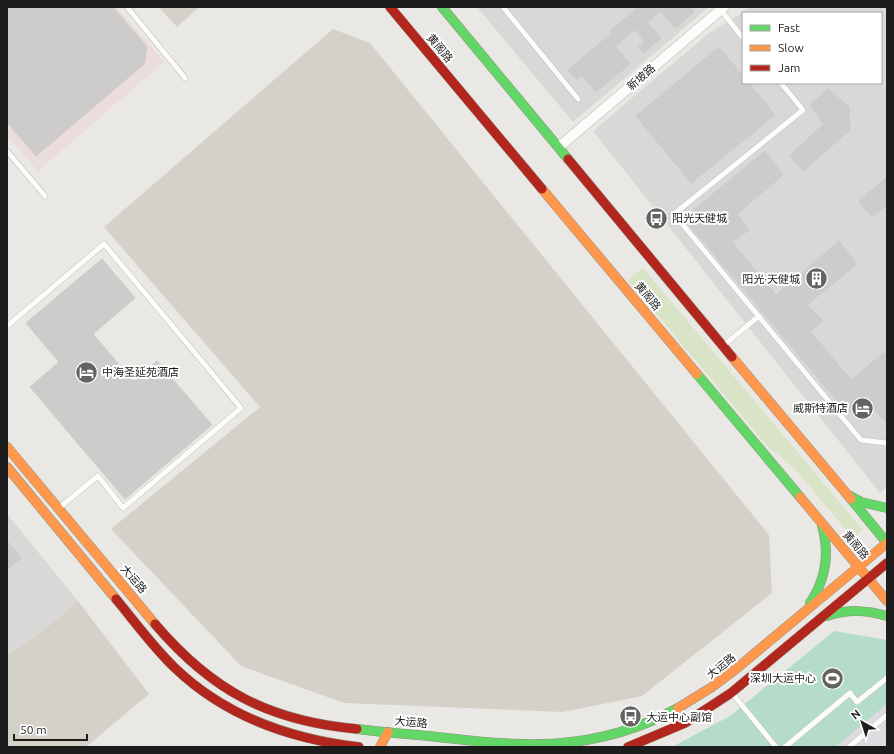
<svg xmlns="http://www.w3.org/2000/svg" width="894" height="754" viewBox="0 0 894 754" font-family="Ubuntu,'Noto Sans SC',sans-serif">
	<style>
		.residential { fill: #d9d8d6; fill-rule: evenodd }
		.commercial { fill: #ebdddc }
		.construction { fill: #d3d1c8 }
		.grass { fill: #d9e4c7 }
		.pitch { fill: #b5dcc8 }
		.plaza { fill: #dcdbdf }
		.building { fill: #ceccca; stroke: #cdcac7 }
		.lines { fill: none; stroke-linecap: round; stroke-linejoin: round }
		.lane-casing { stroke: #c0bfbd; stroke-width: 6 }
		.street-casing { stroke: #c0bfbd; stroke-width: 11 }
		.fast-casing { stroke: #91917f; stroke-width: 10 }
		.slow-casing { stroke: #91917f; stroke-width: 10 }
		.jam-casing { stroke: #91917f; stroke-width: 10 }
		.lane { stroke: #fcfcfb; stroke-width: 5 }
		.street { stroke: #fcfcfb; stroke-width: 10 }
		.fast { stroke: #63d668; stroke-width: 9 }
		.slow { stroke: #ff974d; stroke-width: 9 }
		.jam { stroke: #b3261e; stroke-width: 9 }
		.labels { text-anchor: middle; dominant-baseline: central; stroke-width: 4; stroke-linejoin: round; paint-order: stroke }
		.street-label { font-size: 11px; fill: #1c1c1c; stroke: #fff }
		.poi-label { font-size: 11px; fill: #1c1c1c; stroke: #fff; text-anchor: start }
	</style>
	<rect width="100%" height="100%" fill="#eae8e5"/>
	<path class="residential" d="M477,7H709L573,122Z
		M751,7H887V487L880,493L593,131L709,33ZM743,13H881V83H743Z
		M7,514L78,601L37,636L7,655Z"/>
	<path class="commercial" d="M7,7H117L164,62L38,171L7,136Z"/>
	<path class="construction" d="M159,7H199L177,27Z
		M333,29L370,43L769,535L772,593L642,696L563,712L344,703L241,666L111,529L260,407L104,227Z
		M78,601L149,694L86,747H7V655L37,636Z"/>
	<path class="grass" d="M643,268L863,530L853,538L794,468L768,447L628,280Z"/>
	<path class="pitch" d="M834,631L887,640V747H672L730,716Z"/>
	<path class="plaza" d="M887,704V747H835Z"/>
	<path class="building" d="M7,7H113L147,47L144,64L36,156L7,122Z
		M644,7H691L694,12L675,28L661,11L647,22L661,38L643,53L638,47L645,42L635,29L615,46L630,64L596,92L582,75L577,80L568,70L612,33L610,31L638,8L640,10Z
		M719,47L743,76V83H749L775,115L691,183L636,116Z
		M828,89L849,107L850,130L803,171L790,155L824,124L810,105Z
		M765,151L783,175L737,214L749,230L732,242L776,295L839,241L857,264L807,305L823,321L810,331L851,380L884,353L887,357V423L874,410L855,417L831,394L684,218Z
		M887,177V205L872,217L859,201Z
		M102,259L135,298L93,334L133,381L157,361L212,425L125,499L30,387L59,362L26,323Z
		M7,541L21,558L7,570Z"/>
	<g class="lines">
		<defs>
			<path id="lane" d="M127,7L185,78
				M503,7L578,99
				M720,9L743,38
				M781,83L803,110L674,214L861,440L887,443
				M7,151L45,196
				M7,326L104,244L241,408L123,508L98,476L59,508
				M724,345L759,316
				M732,693L776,747
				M785,747L850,693L857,702L887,678
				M849,747L887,715"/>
			<path id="street" d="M559,147L724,7"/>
			<path id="fast" d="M442,7L568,159
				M697,374L800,497
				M850,496L861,502L887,508
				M851,499L887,543
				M810,603C826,579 830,554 822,526
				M827,616C848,609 866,610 887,616
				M357,729C381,732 405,734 429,736C521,747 594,754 678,708"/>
			<path id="slow" d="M542,189L697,374
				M732,357L851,499
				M7,447L155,624
				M7,467L116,599
				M800,497L887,601
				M678,708L712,687L736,669L887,543
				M380,747L388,732"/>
			<path id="jam" d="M390,7L542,189
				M568,159L732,357
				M116,599C135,622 153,647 175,668C226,717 290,739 359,747
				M155,624C212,691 269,721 357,729
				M628,747L685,723L731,693L887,563"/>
		</defs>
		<use href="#lane" class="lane-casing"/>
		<use href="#street" class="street-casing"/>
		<use href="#fast" class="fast-casing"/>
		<use href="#slow" class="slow-casing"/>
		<use href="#jam" class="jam-casing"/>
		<use href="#lane" class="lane"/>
		<use href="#street" class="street"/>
		<use href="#fast" class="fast"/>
		<use href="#slow" class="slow"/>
		<use href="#jam" class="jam"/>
	</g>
	<defs>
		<symbol id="bus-disc" viewBox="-11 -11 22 22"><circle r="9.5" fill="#646362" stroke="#fff"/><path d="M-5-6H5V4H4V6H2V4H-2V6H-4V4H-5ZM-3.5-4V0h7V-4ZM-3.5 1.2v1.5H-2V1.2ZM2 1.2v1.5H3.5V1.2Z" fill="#fff"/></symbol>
		<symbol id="building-disc" viewBox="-11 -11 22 22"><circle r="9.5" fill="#646362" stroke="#fff"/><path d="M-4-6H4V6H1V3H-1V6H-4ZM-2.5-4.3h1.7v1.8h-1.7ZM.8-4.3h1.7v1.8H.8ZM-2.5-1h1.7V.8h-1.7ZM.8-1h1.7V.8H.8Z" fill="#fff"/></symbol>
		<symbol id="hotel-disc" viewBox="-11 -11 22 22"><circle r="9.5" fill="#646362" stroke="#fff"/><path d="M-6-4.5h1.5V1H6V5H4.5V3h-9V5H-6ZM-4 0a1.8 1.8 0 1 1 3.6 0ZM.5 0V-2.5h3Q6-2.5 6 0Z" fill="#fff"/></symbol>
		<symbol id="stadium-disc" viewBox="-11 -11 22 22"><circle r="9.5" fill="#646362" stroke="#fff"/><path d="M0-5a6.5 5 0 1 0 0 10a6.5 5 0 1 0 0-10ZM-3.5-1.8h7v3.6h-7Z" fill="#fff"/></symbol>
	</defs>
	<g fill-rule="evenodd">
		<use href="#bus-disc" x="644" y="206" width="25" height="25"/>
		<use href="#building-disc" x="804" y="266" width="25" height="25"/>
		<use href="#hotel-disc" x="74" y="360" width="25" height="25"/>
		<use href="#hotel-disc" x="850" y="396" width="25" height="25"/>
		<use href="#stadium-disc" x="820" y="666" width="25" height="25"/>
		<use href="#bus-disc" x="618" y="704" width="25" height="25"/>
	</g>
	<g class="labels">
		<g class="street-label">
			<text transform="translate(440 48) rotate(50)">黄阁路</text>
			<text transform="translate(641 77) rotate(-41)">新坡路</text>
			<text transform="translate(648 296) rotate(50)">黄阁路</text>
			<text transform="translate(856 545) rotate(50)">黄阁路</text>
			<text transform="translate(134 579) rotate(50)">大运路</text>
			<text transform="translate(721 666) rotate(-38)">大运路</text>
			<text transform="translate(411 722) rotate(5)">大运路</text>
		</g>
		<g class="poi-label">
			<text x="672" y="218">阳光天健城</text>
			<text x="800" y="279" text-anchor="end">阳光·天健城</text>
			<text x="102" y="372">中海圣延苑酒店</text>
			<text x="848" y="408" text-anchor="end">威斯特酒店</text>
			<text x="816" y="678" text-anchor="end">深圳大运中心</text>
			<text x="646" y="717">大运中心副馆</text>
		</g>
	</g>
	<rect width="894" height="754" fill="none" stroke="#1c1c1c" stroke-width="16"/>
	<rect x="742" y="12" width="140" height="72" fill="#ffffff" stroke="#a4a4a4"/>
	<rect x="750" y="25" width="20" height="6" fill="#63d668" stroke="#a4a4a4"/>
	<text x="778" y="32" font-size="12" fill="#1c1c1c">Fast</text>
	<rect x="750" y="45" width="20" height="6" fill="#ff974d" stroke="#a4a4a4"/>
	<text x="778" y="52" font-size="12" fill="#1c1c1c">Slow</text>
	<rect x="750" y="65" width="20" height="6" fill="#b3261e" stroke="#a4a4a4"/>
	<text x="778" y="72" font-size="12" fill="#1c1c1c">Jam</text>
	<g transform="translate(862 722) rotate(321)" stroke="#ffffff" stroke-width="3" paint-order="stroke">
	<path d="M0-3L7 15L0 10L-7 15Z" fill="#1c1c1c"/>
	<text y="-6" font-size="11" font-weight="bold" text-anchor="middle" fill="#1c1c1c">N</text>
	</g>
	<path d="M14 734v6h73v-6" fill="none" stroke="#1c1c1c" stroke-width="2"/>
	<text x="20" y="734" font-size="12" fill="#1c1c1c" stroke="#ffffff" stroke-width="3" paint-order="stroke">50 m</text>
</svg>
